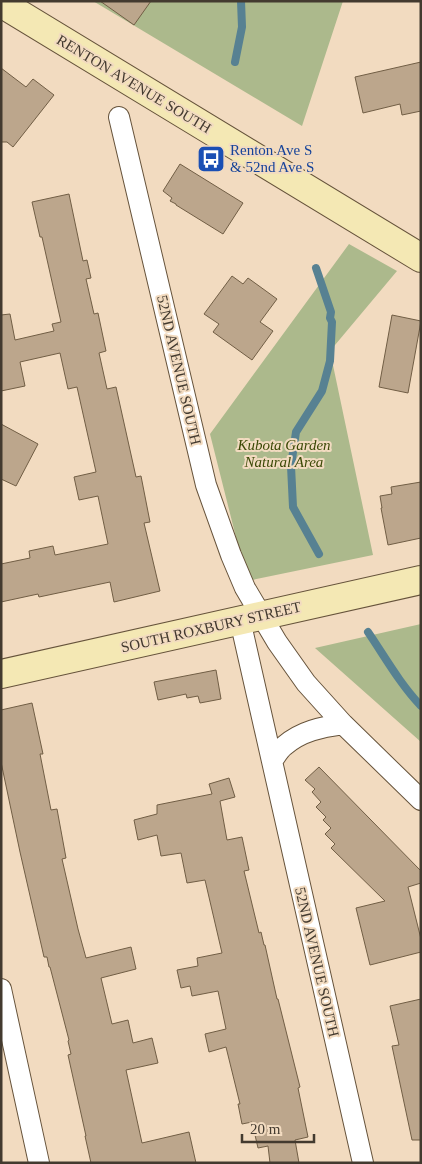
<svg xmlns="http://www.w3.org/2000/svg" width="422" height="1164" viewBox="0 0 422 1164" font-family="Georgia,serif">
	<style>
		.green { fill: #acb98c }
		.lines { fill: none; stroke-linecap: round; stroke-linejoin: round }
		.stream { stroke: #578192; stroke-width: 8 }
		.building { fill: #bca68c; stroke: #715e45 }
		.street-casing { stroke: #66533b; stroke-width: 22 }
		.secondary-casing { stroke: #66533b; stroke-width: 30 }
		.street { stroke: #fff; stroke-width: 20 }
		.secondary { stroke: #f4e8b4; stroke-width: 28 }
		.labels { text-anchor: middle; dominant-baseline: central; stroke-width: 4; stroke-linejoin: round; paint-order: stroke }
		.street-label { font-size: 15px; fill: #433a2f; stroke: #f2dbc0 }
		.transit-label { font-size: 15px; fill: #164399; stroke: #f2dbc0; text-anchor: start }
		.park-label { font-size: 15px; font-style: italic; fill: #3b4906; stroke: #f2dbc0 }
	</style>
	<rect width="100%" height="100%" fill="#f2dbc0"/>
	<path class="green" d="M93,1H343L302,126Z
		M349,244L397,271L330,351L373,555L247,581L210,434Z
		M421,624V742L315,648Z"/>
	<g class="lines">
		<path class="stream" d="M235,62L242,27L241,1
			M316,268L331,312L330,318L332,322L330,361L322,391L296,432L291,466L293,507L319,554
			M368,632C385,657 400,684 421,706"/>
	</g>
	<path class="building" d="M100,1H151L134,25Z
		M421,62V111L402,115L400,104L363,113L355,77Z
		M1,68L26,87L33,79L54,95L13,147L7,142H1Z
		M180,164L243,203L223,234L176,205V204L170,201L172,198L163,191Z
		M69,194L83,261L87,260L91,278L86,279L94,314L98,313L106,351L99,353L107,389L116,387L136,477L141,476L150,522L144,523L160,591L114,602L110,582L39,597L38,594L1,602V564L30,558L29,551L53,546L55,555L108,544L98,496L79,500L74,477L96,472L77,387L68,389L60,353L20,362L25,386L1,391V315L10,314L15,340L54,331L52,324L61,322L42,237H40L32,202Z
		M232,276L243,284L248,278L277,299L260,322L273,331L252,360L213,332L219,324L204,314Z
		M392,315L421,321L408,393L379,387Z
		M1,424L38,444L16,486L1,479Z
		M421,482V538L388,545L381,508H382L380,496L392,494L391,487Z
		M216,670L221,699L200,703L198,696L187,698L186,694L158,700L154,682Z
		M32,703L43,754H40L51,810L57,809L66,858L62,859L78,929L86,958L131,947L136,969L101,978L112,1024L128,1020L133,1043L152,1038L158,1063L126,1070L142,1143L189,1132L196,1163H91L85,1136H86L68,1055L71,1054L68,1041L69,1040L50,967H49L47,957H44L20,852L1,762V710Z
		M319,767L421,871V883L408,887L421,939V952L370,965L356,908L385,901L331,848L335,844L325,834L331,828L323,820L326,817L316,807L321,802L312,792L315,789L305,780Z
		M229,778L235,797L220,801L227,840L242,837L249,870L244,871L259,933L261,932L264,945H265L277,999H278L300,1087L298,1088L308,1137L295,1140L299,1163H270L268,1146L258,1148L252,1122L242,1124L238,1104H240L226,1047L209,1052L205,1034L226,1029L218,991L192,996L190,986L181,988L177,970L198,966L197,958L222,953L205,880L187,883L181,853L161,856L157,835L138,840L134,820L157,814V805L212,794L209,784Z
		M421,999V1140H412L392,1046L399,1045L390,1006Z"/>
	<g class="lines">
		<defs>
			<path id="street" d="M119,117L206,485L231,555L245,588L277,642L306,683L343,724L421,800
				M240,620L363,1163
				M272,761C276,756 279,750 284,746C301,731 322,727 343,724
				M1,989L39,1163"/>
			<path id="secondary" d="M1,3L421,258
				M1,674L421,580"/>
		</defs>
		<use href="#street" class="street-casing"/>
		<use href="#secondary" class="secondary-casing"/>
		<use href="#street" class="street"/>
		<use href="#secondary" class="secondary"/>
	</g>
	<defs>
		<symbol id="bus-square" viewBox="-11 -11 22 22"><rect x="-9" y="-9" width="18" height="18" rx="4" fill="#1a4fb4" stroke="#f2dbc0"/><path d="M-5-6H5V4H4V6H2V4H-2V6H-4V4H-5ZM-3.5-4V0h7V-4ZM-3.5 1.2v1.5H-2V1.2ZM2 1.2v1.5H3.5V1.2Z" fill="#fff"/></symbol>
	</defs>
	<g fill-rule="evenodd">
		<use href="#bus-square" x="195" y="143" width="32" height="32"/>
	</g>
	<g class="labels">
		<g class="street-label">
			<text transform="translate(134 84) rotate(31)">RENTON AVENUE SOUTH</text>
			<text transform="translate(179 370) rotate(77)">52ND AVENUE SOUTH</text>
			<text transform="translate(211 627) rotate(-13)">SOUTH ROXBURY STREET</text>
			<text transform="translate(317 962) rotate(77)">52ND AVENUE SOUTH</text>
		</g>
		<g class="transit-label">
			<text x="230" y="150">Renton Ave S<tspan x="230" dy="17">&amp; 52nd Ave S</tspan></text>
		</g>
		<g class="park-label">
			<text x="284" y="445">Kubota Garden<tspan x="284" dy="17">Natural Area</tspan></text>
		</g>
	</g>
	<rect width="422" height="1164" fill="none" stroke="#433a2f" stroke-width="5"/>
	<path d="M242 1134v8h72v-8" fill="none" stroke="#433a2f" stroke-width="2.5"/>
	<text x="250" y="1134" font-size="15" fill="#433a2f" stroke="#f2dbc0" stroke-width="4" paint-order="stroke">20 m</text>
</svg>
